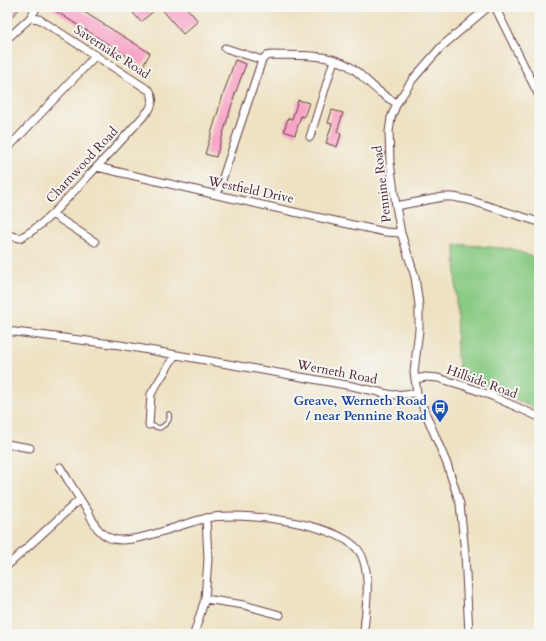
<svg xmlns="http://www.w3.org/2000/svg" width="546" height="641" viewBox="0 0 546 641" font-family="Cardo,serif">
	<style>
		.green { fill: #89cb83; stroke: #6a7557 }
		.building { fill: #f8a4c7 }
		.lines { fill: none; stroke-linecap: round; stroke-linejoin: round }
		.lane-casing { stroke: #633c42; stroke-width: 5.5 }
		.street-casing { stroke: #633c42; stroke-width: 9 }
		.lane { stroke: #fff; stroke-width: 3.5 }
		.street { stroke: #fff; stroke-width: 7 }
		.labels { text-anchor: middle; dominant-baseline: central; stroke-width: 4; stroke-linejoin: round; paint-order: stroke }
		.street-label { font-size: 13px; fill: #4a1f2b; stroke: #f6f6f2 }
		.transit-label { font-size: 13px; font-weight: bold; fill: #164399; stroke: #f6f6f2; text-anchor: end }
	</style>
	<rect width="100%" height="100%" fill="#f6f6f2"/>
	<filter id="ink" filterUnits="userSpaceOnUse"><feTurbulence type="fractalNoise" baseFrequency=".025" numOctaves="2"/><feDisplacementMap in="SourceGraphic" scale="8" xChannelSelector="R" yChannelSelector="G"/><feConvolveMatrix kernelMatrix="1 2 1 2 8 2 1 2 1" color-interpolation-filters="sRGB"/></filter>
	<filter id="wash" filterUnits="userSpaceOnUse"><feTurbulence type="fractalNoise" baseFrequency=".012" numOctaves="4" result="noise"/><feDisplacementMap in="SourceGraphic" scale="16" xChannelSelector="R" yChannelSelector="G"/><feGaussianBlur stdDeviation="0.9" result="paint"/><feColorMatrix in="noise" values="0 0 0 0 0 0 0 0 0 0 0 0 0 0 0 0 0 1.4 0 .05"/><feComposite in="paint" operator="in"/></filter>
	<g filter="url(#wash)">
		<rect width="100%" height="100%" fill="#eee2c3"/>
		<path class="green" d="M455,244L513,249L539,260V411L507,395L458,376L459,360L457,357Z"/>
		<g id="blocks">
			<path class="building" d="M7,7H21L7,22Z
				M49,7H76L150,53L143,66Z
				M128,7H158L141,22Z
				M160,7H186L198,21L183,34Z
				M235,60L246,64L235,94L216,157L205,154L222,98Z
				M298,100L309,103L304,117L301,116L295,135L284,131L288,118L292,119Z
				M332,110L343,113L337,132L341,134L337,147L326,143L332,124L328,123Z"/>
		</g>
	</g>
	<g filter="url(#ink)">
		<use href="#blocks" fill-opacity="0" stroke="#633c42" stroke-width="1"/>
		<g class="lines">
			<defs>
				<path id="lane" d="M149,425L160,428C165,425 171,421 169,414"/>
				<path id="street" d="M495,7L539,96
					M7,39L30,18L37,7
					M225,48L262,60L266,56L272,55C300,56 333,52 356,71C369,82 381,96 397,103
					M310,137L334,60
					M7,149L96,55
					M97,167L217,195L385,232L401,233
					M217,195L262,60
					M396,206L443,197H453L469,200L539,222
					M52,214L95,242
					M7,235L20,238C43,226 58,208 76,189C101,163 125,137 149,110C153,103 154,98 150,91L39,19L30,18
					M7,331L120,345L352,386L392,395L417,393
					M415,379L426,377L438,378L465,386L492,396L539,417
					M149,425L151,394L175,355
					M7,444L30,448
					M60,467C70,483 79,498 89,513C92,519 95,527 100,531C103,534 109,538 113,539C134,545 183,523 207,518C239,511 347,522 362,556C372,582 365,608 364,634
					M7,566L80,499
					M205,599L244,605L280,615
					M194,634L205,599L208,559L206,518
					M469,634L465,553L460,504L447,464L417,393L414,372L419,330V305L415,277L401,233L396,206L390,162L389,132L391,118L397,103L413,79L441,47L488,7"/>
			</defs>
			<use href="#lane" class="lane-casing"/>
			<use href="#street" class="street-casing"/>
			<use href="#lane" class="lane"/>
			<use href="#street" class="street"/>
		</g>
	</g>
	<defs>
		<symbol id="bus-pin" viewBox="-11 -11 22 30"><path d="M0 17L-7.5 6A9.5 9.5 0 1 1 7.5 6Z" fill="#1a4fb4" stroke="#f6f6f2"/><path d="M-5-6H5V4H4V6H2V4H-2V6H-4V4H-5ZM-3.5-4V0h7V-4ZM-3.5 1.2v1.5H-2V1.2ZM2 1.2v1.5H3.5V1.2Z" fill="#fff"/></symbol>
	</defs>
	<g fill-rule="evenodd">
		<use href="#bus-pin" x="430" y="398" width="20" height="27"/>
	</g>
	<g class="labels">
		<g class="street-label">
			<text transform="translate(112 52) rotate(33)">Savernake Road</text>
			<text transform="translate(82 165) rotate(-47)">Charnwood Road</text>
			<text transform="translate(382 184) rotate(-97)">Pennine Road</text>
			<text transform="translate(251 190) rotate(12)">Westfield Drive</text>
			<text transform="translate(337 372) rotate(11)">Werneth Road</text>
			<text transform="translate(482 382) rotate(20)">Hillside Road</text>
		</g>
		<g class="transit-label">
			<text x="427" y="401">Greave, Werneth Road<tspan x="427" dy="15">/ near Pennine Road</tspan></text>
		</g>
	</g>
	<rect width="546" height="641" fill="none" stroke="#f6f6f2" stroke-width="24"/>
</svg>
